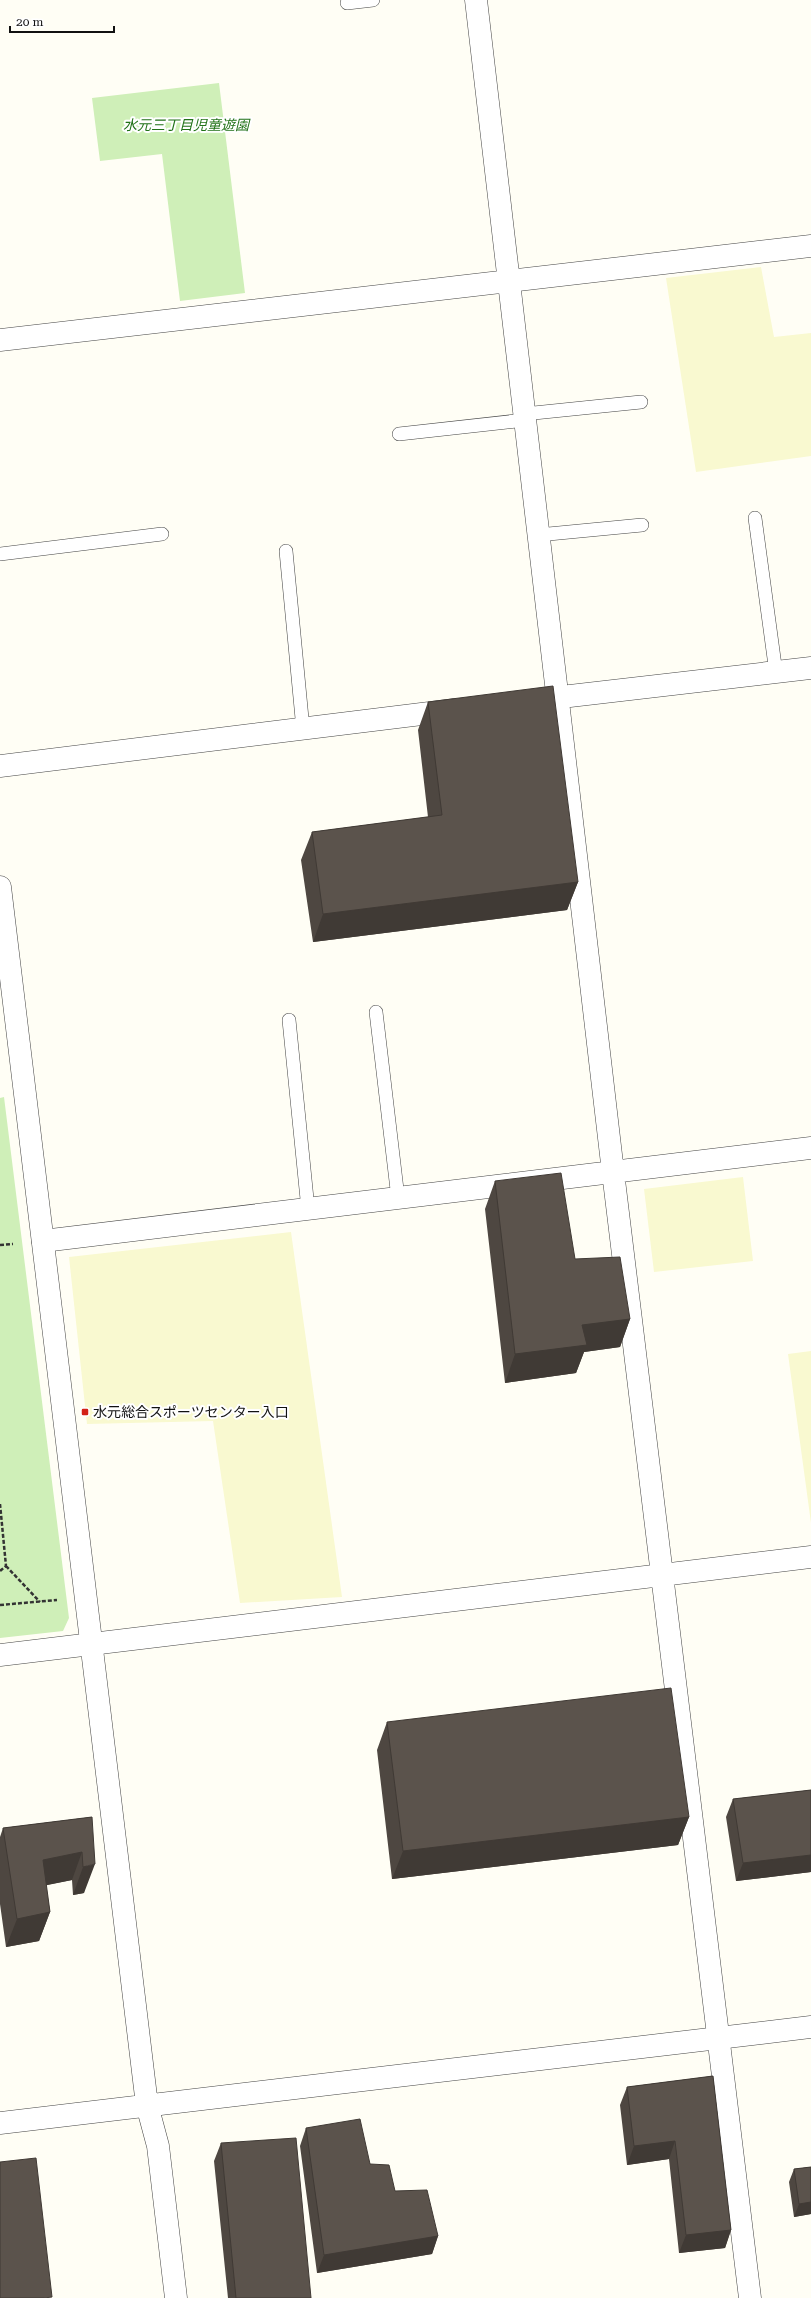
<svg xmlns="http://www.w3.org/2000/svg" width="811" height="2298" viewBox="0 0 811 2298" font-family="'Roboto Serif','Noto Sans JP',serif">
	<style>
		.farmland { fill: #f9f9d0 }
		.green { fill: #cfefb8 }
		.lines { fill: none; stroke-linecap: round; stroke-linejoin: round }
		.service-casing { stroke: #444; stroke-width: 14 }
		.minor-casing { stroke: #444; stroke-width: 23 }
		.tertiary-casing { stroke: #444; stroke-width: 23 }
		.path { stroke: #333; stroke-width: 2.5; stroke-dasharray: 4 2; stroke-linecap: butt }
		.service { stroke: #fff; stroke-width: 13 }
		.minor { stroke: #fff; stroke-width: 22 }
		.tertiary { stroke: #fff; stroke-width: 22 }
		.wall { fill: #4e4741 }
		.shaded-wall { fill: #403a35 }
		.building { fill: #5b534c; stroke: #403a35 }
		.poi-dot { fill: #d32117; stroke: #fff; stroke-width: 1.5 }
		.labels { text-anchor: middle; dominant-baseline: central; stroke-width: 4; stroke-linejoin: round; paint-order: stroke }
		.park-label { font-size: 14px; font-style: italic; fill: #217218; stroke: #fff }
		.poi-label { font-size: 14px; fill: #111; stroke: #fff; text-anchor: start }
	</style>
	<rect width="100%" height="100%" fill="#fffef5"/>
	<path class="farmland" d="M761,267L774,337L811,333V456L696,472L666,278Z
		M743,1177L753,1261L654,1272L644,1189Z
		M291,1232L342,1597L240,1603L213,1421L87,1424L69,1257Z
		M811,1351V1523L788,1354Z"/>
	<path class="green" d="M219,83L245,293L180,301L162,154L100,161L92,98Z
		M4,1097L69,1618L63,1631L0,1638V1098Z"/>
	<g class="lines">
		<defs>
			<path id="service" d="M347,3L373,0
				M524,414L641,402
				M399,434L525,420
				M755,518L776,673
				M538,535L642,525
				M286,551L303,729
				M0,554L162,534
				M376,1012L398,1198
				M289,1020L308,1209"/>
			<path id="minor" d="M476,0L613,1172L750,2298
				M0,340L811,246
				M544,699L811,668
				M0,766L454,710
				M43,1241L811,1148
				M0,1655L811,1557
				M147,2105L158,2146L176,2298"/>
			<path id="tertiary" d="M0,887L147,2105
				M0,2123L811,2027"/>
		</defs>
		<use href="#service" class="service-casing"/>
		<use href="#minor" class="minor-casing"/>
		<use href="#tertiary" class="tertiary-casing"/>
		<path class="path" d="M0,1245L13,1244
			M0,1504L6,1566L0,1571
			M6,1566L40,1602
			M0,1605L57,1600"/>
		<use href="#service" class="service"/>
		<use href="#minor" class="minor"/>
		<use href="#tertiary" class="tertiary"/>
	</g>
	<path class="wall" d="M428,702L578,882L567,910L313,942L301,860L312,832L428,817L418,730Z
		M495,1181L575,1259L630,1319L620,1347L584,1352L576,1373L505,1383L485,1209Z
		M387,1722L689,1817L678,1845L392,1879L377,1750Z
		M811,1790V1872L736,1881L726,1817L733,1799Z
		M92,1817L84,1893L73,1895L72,1880L46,1885L50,1912L39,1941L6,1947L0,1904V1837L3,1828Z
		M713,2076L731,2230L725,2248L679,2253L669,2159L627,2165L620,2105L627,2087Z
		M306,2128L370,2164L395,2191L438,2236L432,2254L317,2273L300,2146Z
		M221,2143L311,2298H228L214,2161Z
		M811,2167V2214L794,2217L789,2182L794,2169Z"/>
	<path class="shaded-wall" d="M578,882L567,910L313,942L323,914Z
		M630,1319L620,1347L584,1352L576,1373L505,1383L515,1354L582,1325Z
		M689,1817L678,1845L392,1879L403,1851Z
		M82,1852L72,1880L33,1888L43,1860Z
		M811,1855V1872L736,1881L743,1863Z
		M95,1864L84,1893L73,1895L83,1867Z
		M50,1912L39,1941L6,1947L17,1919Z
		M675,2141L669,2159L627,2165L634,2146Z
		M811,2202V2214L794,2217L799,2204Z
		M731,2230L725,2248L679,2253L686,2235Z
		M438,2236L432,2254L317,2273L324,2255Z"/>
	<path class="building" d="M553,686L578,882L323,914L312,832L442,815L428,702Z
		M561,1173L575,1259L620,1257L630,1319L582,1325L587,1345L515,1354L495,1181Z
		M671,1688L689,1817L403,1851L387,1722Z
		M811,1790V1855L743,1863L733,1799Z
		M92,1817L95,1864L83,1867L82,1852L43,1860L50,1912L17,1919L3,1828Z
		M713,2076L731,2230L686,2235L675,2141L634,2146L627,2087Z
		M360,2119L370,2164L389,2165L395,2191L427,2190L438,2236L324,2255L306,2128Z
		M296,2138L311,2298H236L221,2143Z
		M36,2158L52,2297L44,2298H0V2162Z
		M811,2167V2202L799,2204L794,2169Z"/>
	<rect class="poi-dot" x="81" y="1408" width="8" height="8" rx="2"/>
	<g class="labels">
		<g class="park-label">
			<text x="186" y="125">水元三丁目児童遊園</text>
		</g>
		<g class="poi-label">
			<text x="93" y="1412">水元総合スポーツセンター入口</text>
		</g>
	</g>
	<path d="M10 26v6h104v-6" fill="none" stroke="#111111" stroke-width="2"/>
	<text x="16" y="26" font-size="12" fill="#111111" stroke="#ffffff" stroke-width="3" paint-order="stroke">20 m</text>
</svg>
